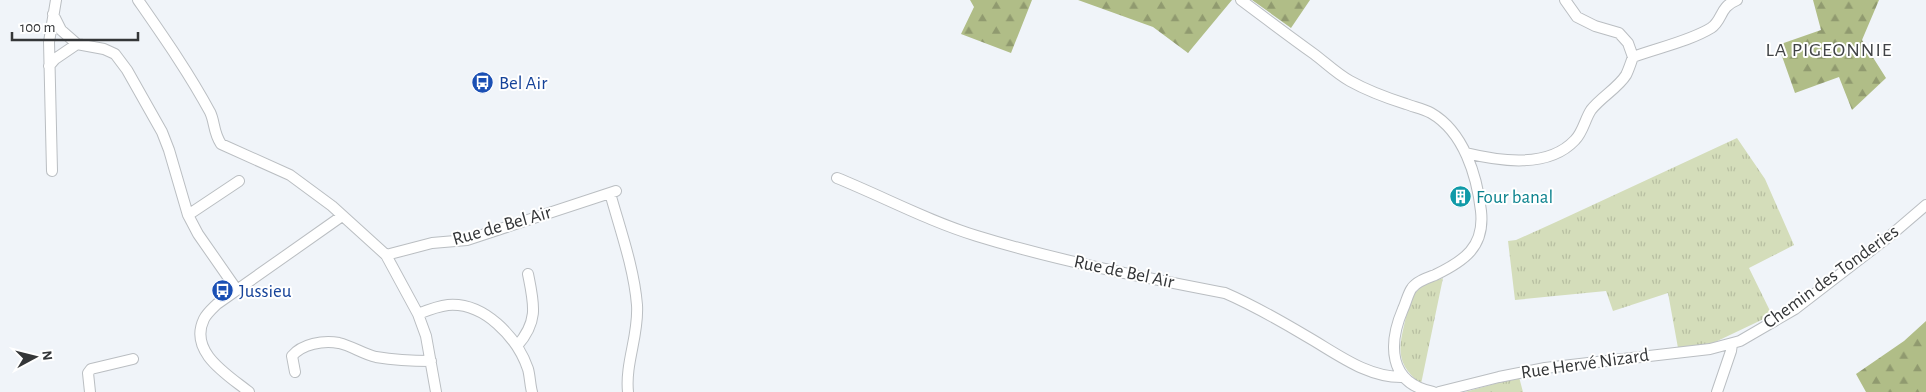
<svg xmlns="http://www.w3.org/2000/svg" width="1926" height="392" viewBox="0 0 1926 392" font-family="'Alegreya Sans',sans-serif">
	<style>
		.grass { fill: url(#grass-tufts) }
		.forest { fill: url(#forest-firs) }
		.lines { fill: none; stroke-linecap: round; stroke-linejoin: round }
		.minor-casing { stroke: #babec2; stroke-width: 12 }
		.minor { stroke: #fff; stroke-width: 10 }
		.labels { text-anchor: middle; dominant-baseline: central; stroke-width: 4; stroke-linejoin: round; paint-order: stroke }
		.transit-label { font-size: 19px; fill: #164399; stroke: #fff; text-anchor: start }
		.culture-label { font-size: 19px; fill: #0d838f; stroke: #fff; text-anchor: start }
		.street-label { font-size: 19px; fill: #343638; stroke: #fff }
		.neighbourhood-label { font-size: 20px; letter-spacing: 1px; fill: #404346; stroke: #fff }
	</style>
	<defs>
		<pattern id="grass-tufts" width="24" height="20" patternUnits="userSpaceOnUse" patternTransform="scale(1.25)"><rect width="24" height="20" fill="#d4ddba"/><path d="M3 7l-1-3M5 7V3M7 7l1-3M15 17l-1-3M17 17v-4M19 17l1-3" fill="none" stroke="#b7bea1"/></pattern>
		<pattern id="forest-firs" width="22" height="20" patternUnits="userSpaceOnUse" patternTransform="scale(1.25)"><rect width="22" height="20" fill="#b0bd87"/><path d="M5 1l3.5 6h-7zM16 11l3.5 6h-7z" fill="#909a6f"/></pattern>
	</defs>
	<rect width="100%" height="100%" fill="#f0f4f9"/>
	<path class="grass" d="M1737,138L1765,179L1794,245L1749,268L1772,315L1711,344L1678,348L1668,293L1613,311L1606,291L1515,300L1508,241L1516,240L1556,222Z
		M1443,278L1421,384C1394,363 1399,347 1406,317C1408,309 1410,298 1416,292C1422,284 1435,281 1443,278Z
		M1519,377L1523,392H1465Z"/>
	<path class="forest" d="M970,0H1032L1011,53L961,34L974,7Z
		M1078,0H1232L1188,53L1153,27Z
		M1252,0H1310L1291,28Z
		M1813,0H1879L1862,40L1886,78L1852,110L1839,77L1795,93L1778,45L1821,30Z
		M1926,321V392H1866L1856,374L1904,341Z"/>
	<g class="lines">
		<defs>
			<path id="minor" d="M138,0C163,36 189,73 210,112C215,122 213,132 221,144L290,175L332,206L386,255L418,314
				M1241,0C1265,18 1289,36 1314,54C1326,63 1337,74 1350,81C1368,91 1387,98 1406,104C1414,107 1424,109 1431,113C1464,132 1477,176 1481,211C1485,247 1464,261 1435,275C1427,278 1417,281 1412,288C1408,293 1406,303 1403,309C1388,344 1388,383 1433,392
				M53,14L61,30L77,44L104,49L115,54L127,70L162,132L169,150L188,215L198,234L237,290
				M1633,57C1657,48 1690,41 1711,28C1723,20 1719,7 1737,0
				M49,66L55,59L77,44
				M1466,153C1499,161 1548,169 1575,140C1583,132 1585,119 1591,110C1601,97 1618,88 1626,75C1629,69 1631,62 1633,57L1628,43L1619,33L1595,26L1577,17L1565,0
				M52,171L49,42L56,0
				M837,178C884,197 928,221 977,236C1058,261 1142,277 1225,293C1253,305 1279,320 1306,336C1336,353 1367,378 1403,377
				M610,193C620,229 634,268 637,305C639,335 625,363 628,392
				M188,215L239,181
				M386,255L432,243L467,240L616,191
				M517,346C539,321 534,304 528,274
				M295,372L292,356C302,344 323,340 339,343C352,346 363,354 376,357C394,360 412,361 431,361
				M90,392L88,373L91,369L133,359
				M249,392C228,375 188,352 204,319C207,313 213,308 217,304L342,216
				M436,392L426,336L418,314C428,310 438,306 448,305C484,302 517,337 528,369C530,376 530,385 532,392
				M1439,392L1499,377L1545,368L1710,349L1740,341L1795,309L1891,235L1926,205
				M1717,392L1731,351L1732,344"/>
		</defs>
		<use href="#minor" class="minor-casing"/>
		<use href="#minor" class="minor"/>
	</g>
	<defs>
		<symbol id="bus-disc" viewBox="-11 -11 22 22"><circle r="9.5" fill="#1a4fb4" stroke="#fff"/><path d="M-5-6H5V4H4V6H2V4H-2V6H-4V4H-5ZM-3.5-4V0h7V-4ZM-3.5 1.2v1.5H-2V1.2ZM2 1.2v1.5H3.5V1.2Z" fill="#fff"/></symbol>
		<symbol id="building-disc" viewBox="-11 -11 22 22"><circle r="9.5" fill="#0f9aa8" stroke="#fff"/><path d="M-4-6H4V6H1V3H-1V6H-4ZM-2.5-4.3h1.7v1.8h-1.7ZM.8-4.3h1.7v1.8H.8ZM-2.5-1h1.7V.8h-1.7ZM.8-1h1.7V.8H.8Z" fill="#fff"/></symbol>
	</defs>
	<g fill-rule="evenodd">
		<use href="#bus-disc" x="470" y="70" width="25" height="25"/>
		<use href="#building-disc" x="1448" y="184" width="25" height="25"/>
		<use href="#bus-disc" x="210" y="278" width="25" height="25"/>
	</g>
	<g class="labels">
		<g class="transit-label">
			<text x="499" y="83">Bel Air</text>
			<text x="239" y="291">Jussieu</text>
		</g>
		<g class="culture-label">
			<text x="1476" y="197">Four banal</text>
		</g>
		<g class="street-label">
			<text transform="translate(502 226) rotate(-16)">Rue de Bel Air</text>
			<text transform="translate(1124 272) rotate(12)">Rue de Bel Air</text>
			<text transform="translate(1831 277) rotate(-36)">Chemin des Tonderies</text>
			<text transform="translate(1585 364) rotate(-8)">Rue Hervé Nizard</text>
		</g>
		<g class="neighbourhood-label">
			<text x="1829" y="50">LA PIGEONNIE</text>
		</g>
	</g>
	<g transform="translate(35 357) rotate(83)" stroke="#ffffff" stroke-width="4" paint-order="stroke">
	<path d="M0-4L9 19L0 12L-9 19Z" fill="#343638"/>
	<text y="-8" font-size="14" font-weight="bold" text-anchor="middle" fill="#343638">N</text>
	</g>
	<path d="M12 32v8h126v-8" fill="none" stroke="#343638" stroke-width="2.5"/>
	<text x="20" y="32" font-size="15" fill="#343638" stroke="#ffffff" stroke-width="4" paint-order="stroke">100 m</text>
</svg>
